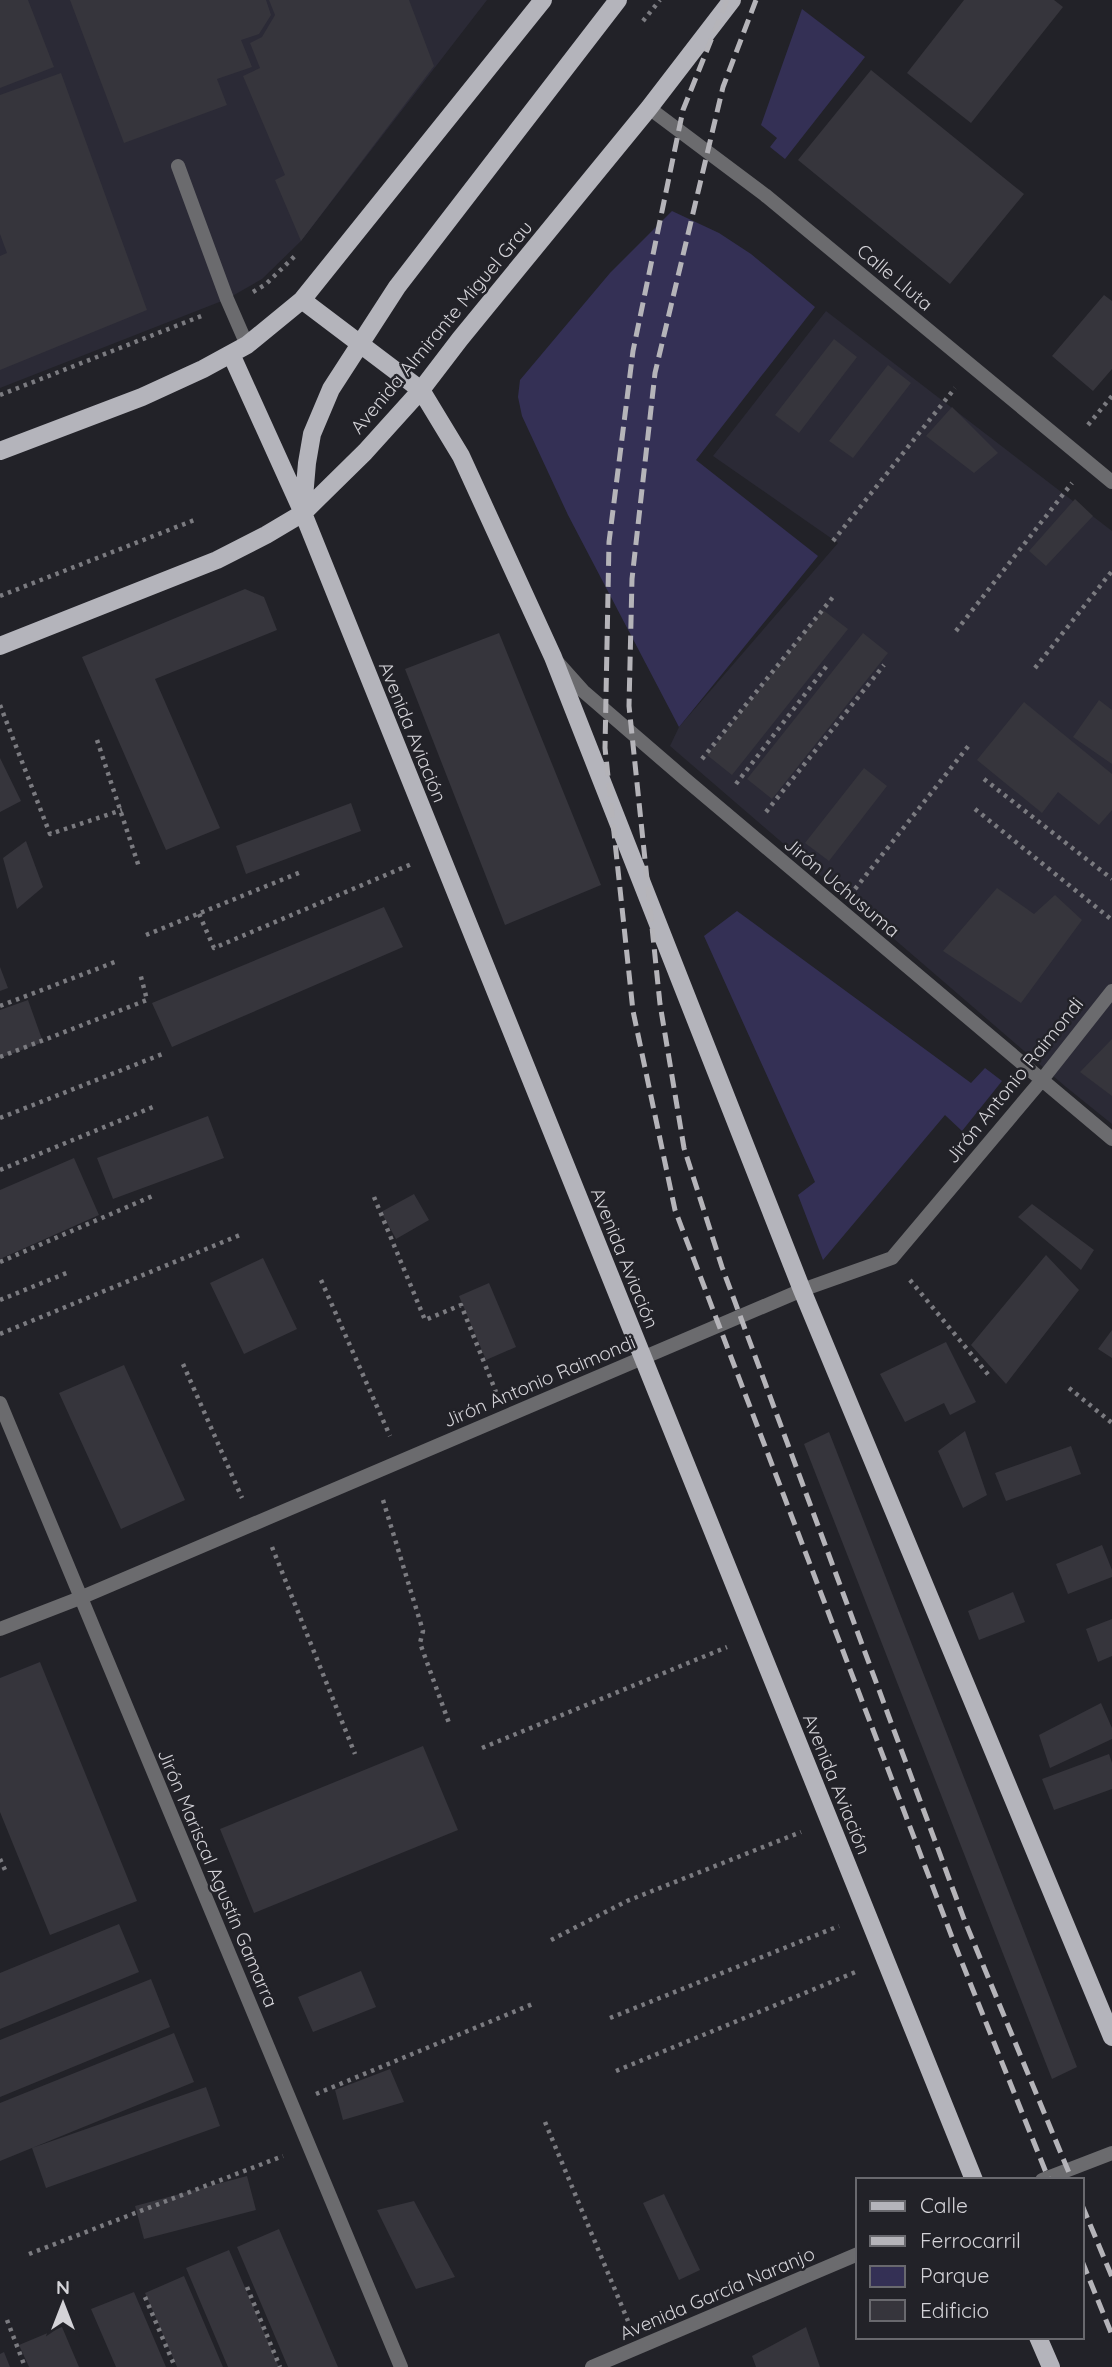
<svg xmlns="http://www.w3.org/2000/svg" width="1112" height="2367" viewBox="0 0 1112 2367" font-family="Quicksand,sans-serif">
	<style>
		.built { fill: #2b2a36 }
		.green { fill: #343055 }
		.building { fill: #36353c }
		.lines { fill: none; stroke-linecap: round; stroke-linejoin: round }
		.path { stroke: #7b7b80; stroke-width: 4.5; stroke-dasharray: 3.5 5; stroke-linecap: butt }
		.lane { stroke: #6b6b6e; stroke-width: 14 }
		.street { stroke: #6b6b6e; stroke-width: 14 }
		.primary { stroke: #b4b4bb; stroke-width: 18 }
		.rail { stroke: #b5b4b9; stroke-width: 5; stroke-dasharray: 14 7; stroke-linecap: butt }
		.labels { text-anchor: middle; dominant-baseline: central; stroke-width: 5; stroke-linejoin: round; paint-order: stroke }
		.street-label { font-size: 19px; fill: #d4d3d8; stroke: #222228 }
	</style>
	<rect width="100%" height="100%" fill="#222228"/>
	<path class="built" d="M0,0H487L301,241L262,279L227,299L0,388Z
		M826,311L1112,531V1124L1066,1087L670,746L679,727L838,543L713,456Z"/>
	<path class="green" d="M802,9L865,57L785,159L770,147L777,138L761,125Z
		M672,211L719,233L751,254L815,307L696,460L818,556L679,727L568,515L522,416L518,397L520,380L610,273Z
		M737,911L971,1083L985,1068L1002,1081L962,1131L945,1115L823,1260L798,1195L815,1182L704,936Z"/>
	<path class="building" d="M0,0H28L54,67L0,88Z
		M70,0H266L271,15L259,34L241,40L252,67L217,79L227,105L124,143Z
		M269,0H409L434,66L301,241L275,180L285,175L243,76L260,68L250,43L262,37L275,15Z
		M964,0H1054L1063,7L971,123L907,73Z
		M871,70L1024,194L950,284L798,160Z
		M61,73L147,310L0,370V256L7,253L0,234V95Z
		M1104,295L1112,301V369L1093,391L1052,356Z
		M834,339L857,357L799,433L775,415Z
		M888,365L911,383L853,458L829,441Z
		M952,407L998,453L974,473L926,436Z
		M1075,499L1093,516L1046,566L1029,551Z
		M245,589L264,597L277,630L155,679L220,828L166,850L82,657Z
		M823,610L848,629L732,775L707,755Z
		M499,633L601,885L505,925L405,669Z
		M863,633L888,653L772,799L747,779Z
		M1099,700L1112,710V764L1073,737Z
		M1024,702L1112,774V810L1099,825L1058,792L1042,813L977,760Z
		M0,758L21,801L0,812Z
		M864,768L887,786L829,861L805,843Z
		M351,803L361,831L246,874L236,846Z
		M26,841L43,887L17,909L3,858Z
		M997,888L1034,914L1055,895L1082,920L1021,1003L943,951Z
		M384,907L403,947L172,1047L152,1003Z
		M0,967L8,988L0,991Z
		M28,1000L43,1042L0,1058V1010Z
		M1112,1039V1096L1080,1072Z
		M208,1116L224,1158L113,1199L97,1158Z
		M74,1158L99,1215L0,1259V1190Z
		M414,1194L429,1220L396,1239L381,1212Z
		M1032,1204L1094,1250L1081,1270L1018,1217Z
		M1046,1255L1079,1290L1006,1384L971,1345Z
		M263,1258L297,1329L244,1354L210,1283Z
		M489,1283L516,1347L486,1360L459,1296Z
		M1112,1330V1358L1098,1349Z
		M946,1342L976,1402L950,1415L944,1403L905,1422L880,1374Z
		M124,1365L185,1500L121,1529L59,1393Z
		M965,1431L987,1495L963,1508L938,1451Z
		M829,1432L1077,2067L1052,2079L804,1444Z
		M1071,1446L1081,1474L1006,1501L995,1473Z
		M1102,1545L1112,1570V1577L1068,1594L1056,1564Z
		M1013,1592L1025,1622L979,1640L968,1611Z
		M1112,1619V1656L1098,1662L1086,1629Z
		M40,1662L137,1901L50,1935L0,1812V1678Z
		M1101,1703L1112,1728V1739L1050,1768L1039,1735Z
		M423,1746L458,1830L254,1913L220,1829Z
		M1109,1754L1112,1763V1789L1054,1810L1042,1779Z
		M119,1924L139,1972L0,2029V1973Z
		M361,1971L376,2007L313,2032L298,1997Z
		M151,1979L170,2027L0,2097V2040Z
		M174,2033L194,2082L0,2161V2103Z
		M390,2069L404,2102L343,2120L335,2090Z
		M206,2087L220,2126L46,2188L32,2148Z
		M247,2176L256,2210L144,2239L135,2206Z
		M664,2194L700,2270L679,2280L643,2203Z
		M414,2201L455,2277L416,2289L377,2210Z
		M279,2229L338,2367H288L237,2247Z
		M229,2250L279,2367H228L186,2268Z
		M184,2276L223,2367H177L145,2293Z
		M134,2292L166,2367H116L91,2309Z
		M62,2327L79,2367H29L19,2345Z
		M806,2327L820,2367H756L752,2356Z
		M4,2352L10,2367H0V2354Z"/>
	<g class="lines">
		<path class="path" d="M643,21L660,0
			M253,292L266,284L297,254
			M0,395L204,315
			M1088,425L1112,396
			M833,541L955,388
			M0,596L197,519
			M956,631L1072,483
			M1035,668L1112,571
			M0,705L50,834L122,810
			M97,740L139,867
			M702,759L833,597
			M984,779L1112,879
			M736,784L829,663
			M975,809L1112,920
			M766,812L884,665
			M855,889L970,744
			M199,914L214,948L414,863
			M146,935L301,872
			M0,1006L115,962
			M0,1057L147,1000L140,973
			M0,1118L165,1053
			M0,1170L153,1107
			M374,1197L425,1320L461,1305L496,1392
			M0,1262L155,1195
			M321,1280L390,1436
			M910,1280L991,1378
			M0,1300L69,1272
			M0,1334L240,1235
			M183,1364L242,1498
			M1069,1388L1112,1423
			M383,1500L423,1631L420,1643L449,1723
			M272,1547L355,1754
			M482,1748L727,1647
			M0,1859L5,1870
			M551,1940L627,1901L801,1832
			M610,2018L839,1926
			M616,2071L858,1971
			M316,2094L535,2003
			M545,2122L628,2321
			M29,2254L283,2156
			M247,2287L280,2367
			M145,2297L175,2367
			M7,2320L25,2367"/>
		<path class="lane" d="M178,166L227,299L247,345"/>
		<path class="street" d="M649,108L765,195L1112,482
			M558,663L583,691L685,779L1112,1139
			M0,1403L401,2367
			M0,1629L80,1598L802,1290L892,1258L1041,1081L1112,991
			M1042,2180L1112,2153
			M592,2367L858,2254"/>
		<path class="primary" d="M302,300L421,390L461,456L553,657L802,1290L1112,2037
			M231,354L303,513L974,2180
			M0,451L142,397L203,369L247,345L302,300L543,0
			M303,509L307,463L312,434L331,389L397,287L618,0
			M0,646L217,560L266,535L303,513L365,452L421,390L460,339L649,108L732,0
			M1038,2337L1051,2367"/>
		<path class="rail" d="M727,0L683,110L633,351L609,542L605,748L633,1011L675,1210L955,1945L1049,2180
			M756,0L723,87L655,373L632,579L629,706L660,1004L684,1148L722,1267L964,1919L1072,2180
			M1082,2205L1112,2277
			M1082,2261L1112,2335"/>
	</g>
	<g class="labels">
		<g class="street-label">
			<text transform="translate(895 277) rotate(40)">Calle Lluta</text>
			<text transform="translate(441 327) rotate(-50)">Avenida Almirante Miguel Grau</text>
			<text transform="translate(413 732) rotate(68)">Avenida Aviación</text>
			<text transform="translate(842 887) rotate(40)">Jirón Uchusuma</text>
			<text transform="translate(1014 1080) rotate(-51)">Jirón Antonio Raimondi</text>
			<text transform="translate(625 1258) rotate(68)">Avenida Aviación</text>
			<text transform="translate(539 1381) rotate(-23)">Jirón Antonio Raimondi</text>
			<text transform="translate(837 1784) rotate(68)">Avenida Aviación</text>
			<text transform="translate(218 1878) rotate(67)">Jirón Mariscal Agustín Gamarra</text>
			<text transform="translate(717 2293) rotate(-23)">Avenida García Naranjo</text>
		</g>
	</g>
	<rect x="856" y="2178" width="228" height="161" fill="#222228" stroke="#69696e" stroke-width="2"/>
	<rect x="870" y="2201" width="35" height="10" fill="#b4b4bb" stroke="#69696e" stroke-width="2"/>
	<text x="920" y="2213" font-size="21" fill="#d4d3d8">Calle</text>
	<rect x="870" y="2236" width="35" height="10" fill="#b5b4b9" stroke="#69696e" stroke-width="2"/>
	<text x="920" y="2248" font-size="21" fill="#d4d3d8">Ferrocarril</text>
	<rect x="870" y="2266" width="35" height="21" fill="#343055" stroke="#69696e" stroke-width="2"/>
	<text x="920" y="2283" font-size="21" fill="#d4d3d8">Parque</text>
	<rect x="870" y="2300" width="35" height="21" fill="#36353c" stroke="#69696e" stroke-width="2"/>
	<text x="920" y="2318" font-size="21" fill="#d4d3d8">Edificio</text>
	<g transform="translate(63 2304)" stroke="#222228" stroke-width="5" paint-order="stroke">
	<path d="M0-5L12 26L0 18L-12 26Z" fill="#d4d3d8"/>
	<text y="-10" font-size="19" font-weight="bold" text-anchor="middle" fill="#d4d3d8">N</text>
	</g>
</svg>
